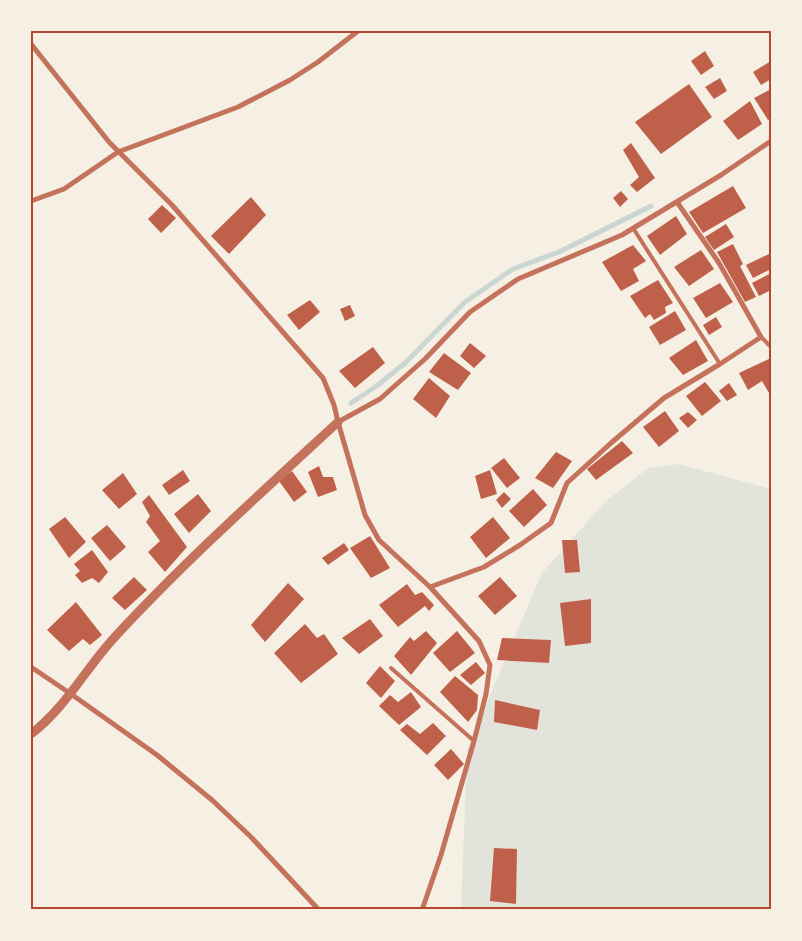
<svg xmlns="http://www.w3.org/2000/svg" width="802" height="941" viewBox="0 0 802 941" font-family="'Alegreya Sans',sans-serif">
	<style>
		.green { fill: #e2e4dc }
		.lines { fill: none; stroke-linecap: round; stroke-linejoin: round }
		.stream { stroke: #c9d6d2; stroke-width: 5 }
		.building { fill: #bf614a }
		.service { stroke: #c5725c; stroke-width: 4 }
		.minor { stroke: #c5725c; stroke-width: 5 }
		.tertiary { stroke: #c5725c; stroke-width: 9 }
		.neatline { fill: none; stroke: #b5482f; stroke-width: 2 }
	</style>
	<rect width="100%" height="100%" fill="#f6efe4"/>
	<path class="green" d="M679,464L771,489V910H461L467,750L542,573L605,502L648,468Z"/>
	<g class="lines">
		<path class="stream" d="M351,403L378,385L405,363L465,302L513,269L559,252L651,206"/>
	</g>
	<path class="building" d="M705,51L714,66L701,75L691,61Z
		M771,61V79L761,85L753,72Z
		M720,78L727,91L714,99L705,87Z
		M689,84L712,117L661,154L635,122Z
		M771,89V118L768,120L754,98Z
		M750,101L762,124L738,140L723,121Z
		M631,143L655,178L637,192L630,185L639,177L623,150Z
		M733,186L746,208L703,233L689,212Z
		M621,191L628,199L620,207L613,198Z
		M251,197L266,215L229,254L211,236Z
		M162,205L176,218L161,233L148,219Z
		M676,216L687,234L660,255L647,236Z
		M726,224L734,237L714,250L705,237Z
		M733,244L743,264L740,266L756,297L745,302L717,252Z
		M633,245L646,261L633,269L639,281L621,291L602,262Z
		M701,250L714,269L689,286L674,267Z
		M771,253V269L753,278L746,265Z
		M771,273V290L759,296L752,283Z
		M658,280L673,303L665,307L666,313L654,320L650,314L645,318L630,296Z
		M720,283L733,302L706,318L693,298Z
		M310,300L320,312L299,330L287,315Z
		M350,305L355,316L345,321L340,309Z
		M675,311L686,330L660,345L649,327Z
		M716,317L722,327L709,335L703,325Z
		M696,340L708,361L683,375L669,358Z
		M470,343L486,356L474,368L460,356Z
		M373,347L385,363L355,388L339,371Z
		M444,353L471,373L458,390L429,372Z
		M771,358V392L769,393L762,381L748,390L739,373Z
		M429,378L450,396L436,418L413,399Z
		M705,382L721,401L702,416L686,396Z
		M729,383L737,395L727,401L719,391Z
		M665,411L679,431L659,447L643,427Z
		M688,412L697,420L688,428L679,418Z
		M622,441L633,453L596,480L587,469Z
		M556,452L572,461L553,488L535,478Z
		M504,458L520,478L507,488L491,468Z
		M319,466L323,477H333L337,490L318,497L308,472Z
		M183,470L190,481L169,495L162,485Z
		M490,470L497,494L481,499L475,476Z
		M292,471L307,492L294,502L279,481Z
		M123,473L137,494L119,509L102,490Z
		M533,489L547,505L524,527L509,511Z
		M504,492L511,499L502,508L496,500Z
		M198,494L211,511L189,533L174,514Z
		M149,495L187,547L165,572L148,552L160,541L146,522L150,516L142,502Z
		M65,517L86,542L69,558L49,529Z
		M493,517L510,538L486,558L470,537Z
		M107,525L126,547L110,561L91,538Z
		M370,536L390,568L371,578L350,548Z
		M562,540H577L580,572L565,573Z
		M344,543L349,550L328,565L322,558Z
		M92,550L108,572L99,583L92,578L82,583L75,575L80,571L74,564Z
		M134,577L147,590L125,610L112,598Z
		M500,577L517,596L495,615L478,596Z
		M288,583L304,599L265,642L251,625Z
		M407,584L415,595L422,592L434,605L429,611L425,606L398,627L379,605Z
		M591,599V643L565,646L560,603Z
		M76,602L102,635L90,645L83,639L69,651L47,630Z
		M370,619L383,636L359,654L342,638Z
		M305,624L317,638L324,634L338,654L301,683L274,653Z
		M426,631L437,643L411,675L394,656L410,637L414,641Z
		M457,631L475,653L450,672L433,653Z
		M502,638L551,640L549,663L497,660Z
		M476,662L485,673L471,685L460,675Z
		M380,666L395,681L381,698L366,683Z
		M455,676L478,695L477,710L468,722L440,692Z
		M411,692L421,707L399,725L379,706L390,695L398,702Z
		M495,700L540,710L537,730L494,722Z
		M433,723L446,736L427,755L400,730L407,724L420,734Z
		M451,749L464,764L448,780L434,765Z
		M494,848L517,849L516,904L490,901Z"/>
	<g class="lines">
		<path class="service" d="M633,228L720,364
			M761,337L771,347
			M391,668L474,741"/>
		<path class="minor" d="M31,44L109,142L172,205L323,378L334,405L338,422L365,515L379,540L430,587L479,641L490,665L486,694L474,741L441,855L422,910
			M31,201L64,189L118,152L238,107L290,80L318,62L358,31
			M338,422L380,399L425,359L470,312L518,279L622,235L721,175L771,141
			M430,587L484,567L520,545L551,523L567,483L611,443L664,398L720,364L761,337L719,263L677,202
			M31,667L71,694L157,755L212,800L251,837L319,910"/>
		<path class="tertiary" d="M31,734C65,708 85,670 113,639C184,562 261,493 338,422"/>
	</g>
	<rect width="802" height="941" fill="none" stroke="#f6efe4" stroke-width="65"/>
	<rect x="32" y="32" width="738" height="876" class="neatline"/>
</svg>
